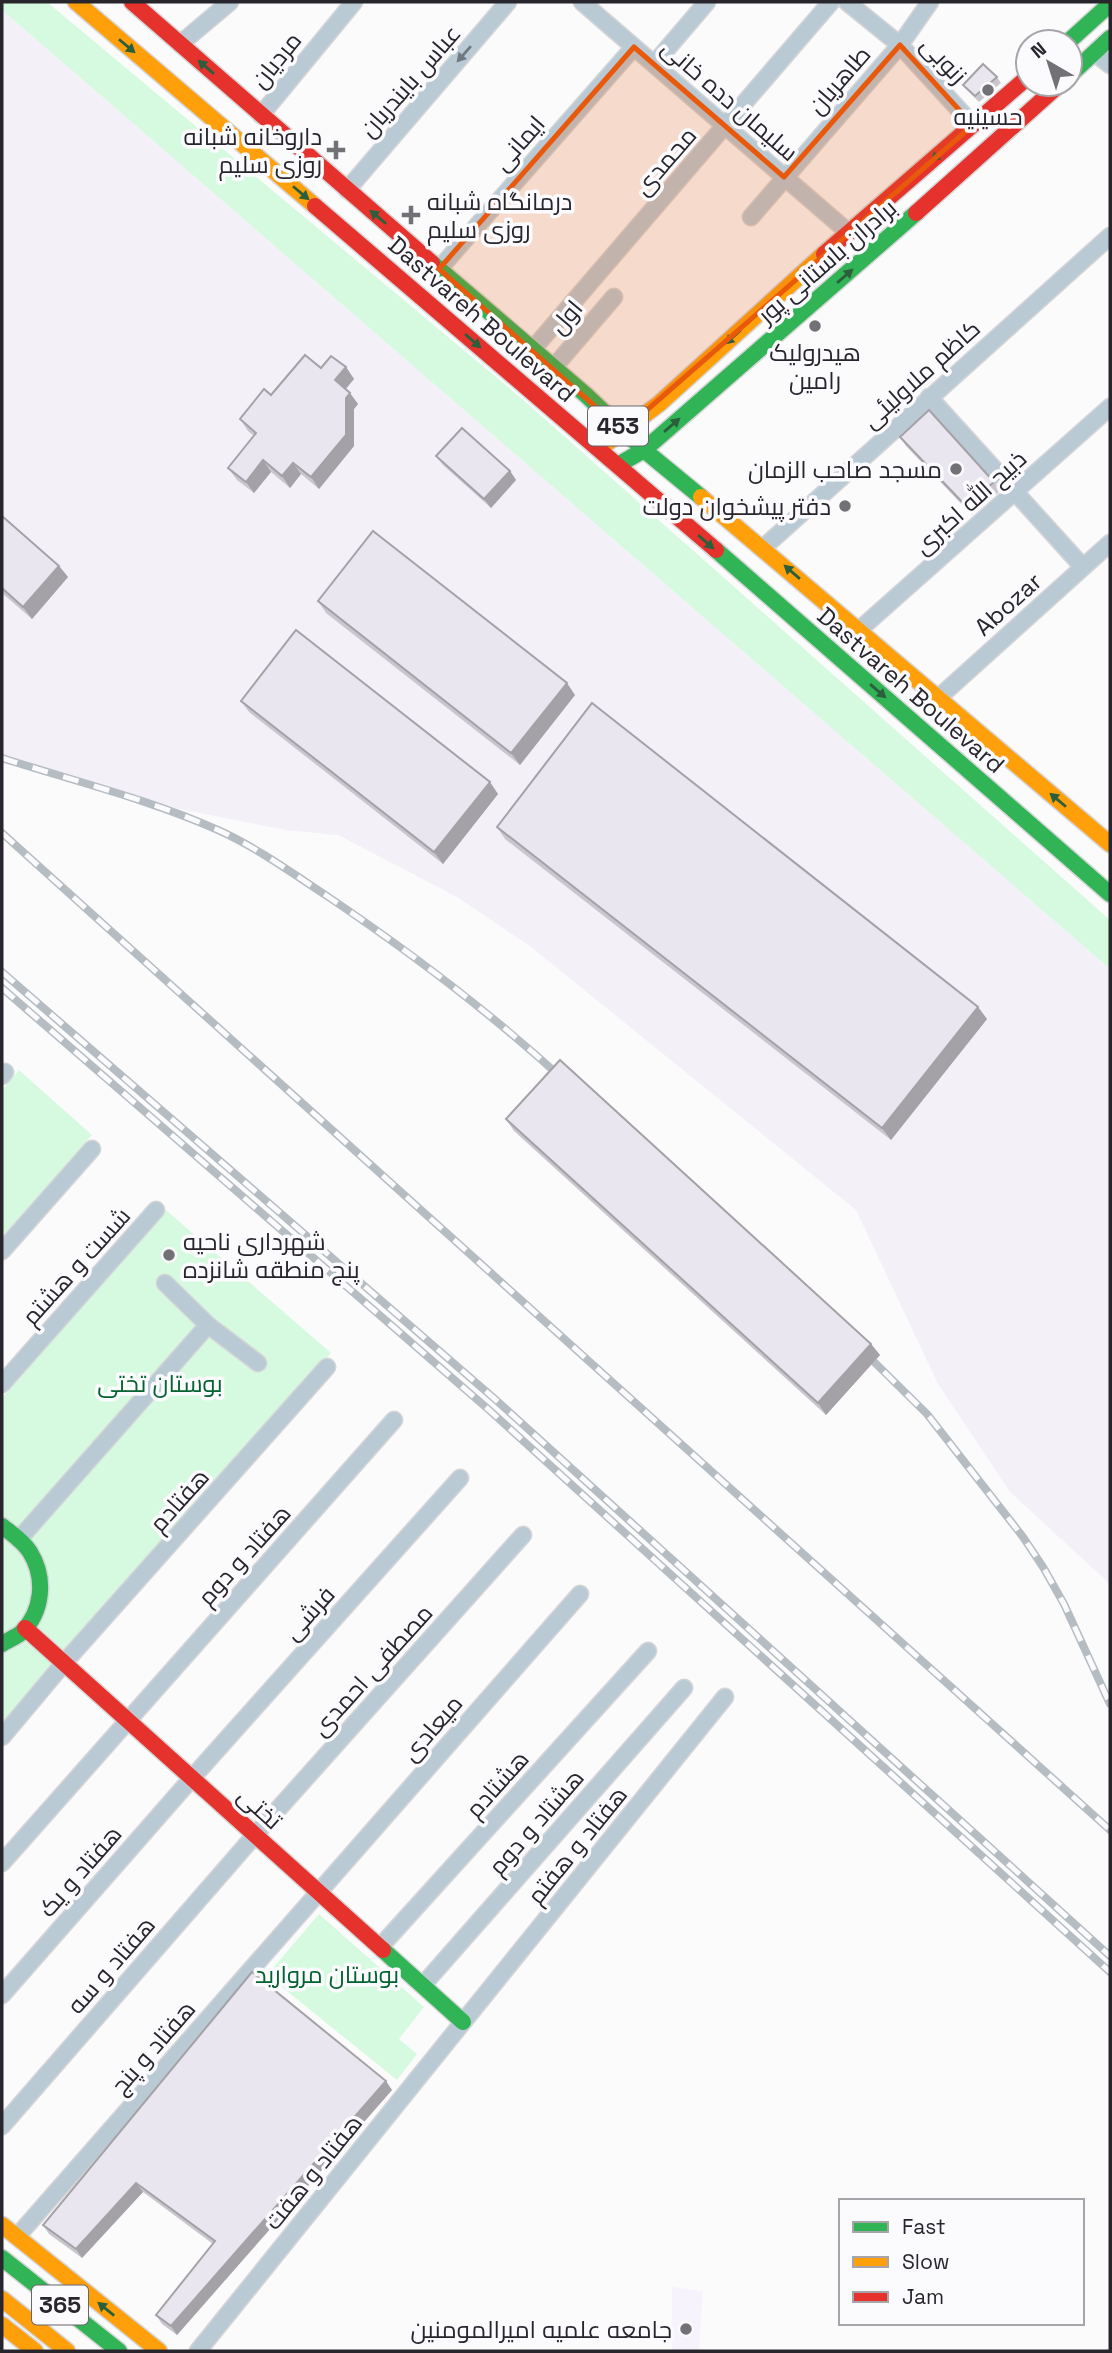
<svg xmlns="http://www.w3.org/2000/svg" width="1112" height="2353" viewBox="0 0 1112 2353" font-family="'Space Grotesk',Cairo,sans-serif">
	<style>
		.built { fill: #f3f0f8 }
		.education { fill: #f7f3fd }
		.green { fill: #d6fadf }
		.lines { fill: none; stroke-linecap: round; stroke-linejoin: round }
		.street-casing { stroke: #d5d5d7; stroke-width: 19 }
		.fast-casing { stroke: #d5d5d7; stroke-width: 19 }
		.slow-casing { stroke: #d5d5d7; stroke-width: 19 }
		.jam-casing { stroke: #d5d5d7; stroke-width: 19 }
		.street { stroke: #b9cad5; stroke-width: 16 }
		.fast { stroke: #30b455; stroke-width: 16 }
		.slow { stroke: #ff9f0a; stroke-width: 16 }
		.jam { stroke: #e5322d; stroke-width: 16 }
		.rail-casing { stroke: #b6bdc2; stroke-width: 8 }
		.rail { stroke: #fbfafd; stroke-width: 5; stroke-dasharray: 16; stroke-linecap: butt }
		.wall { fill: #c9c6ce }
		.shaded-wall { fill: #a4a1a7 }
		.building { fill: #eae6ef; stroke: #a4a1a7; stroke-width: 2 }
		.oneway { fill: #2b5f3c }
		.oneway2 { fill: #707880 }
		.marked { fill: #e8590c; fill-opacity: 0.2; stroke: #e8590c; stroke-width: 5; stroke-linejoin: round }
		.poi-dot { fill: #727175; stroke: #fbfafd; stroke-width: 2.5 }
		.labels { text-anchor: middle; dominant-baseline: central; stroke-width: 7; stroke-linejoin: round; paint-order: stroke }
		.shield { fill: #fbfafd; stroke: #67666b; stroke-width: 2 }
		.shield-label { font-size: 23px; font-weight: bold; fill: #28262c }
		.street-label { font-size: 24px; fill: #28262c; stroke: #fbfafd }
		.poi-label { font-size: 24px; fill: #28262c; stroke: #fbfafd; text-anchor: end }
		.park-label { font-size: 24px; fill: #036330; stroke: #fbfafd }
	</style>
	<rect width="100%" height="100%" fill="#fbfbfc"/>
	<path class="built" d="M2,10L1110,969V1584L1010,1492L938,1384L856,1210L531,947L457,897L338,835L286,830L144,802L2,763Z"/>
	<path class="education" d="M672,2287L703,2291L699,2351H672Z"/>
	<path class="green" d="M2,2H47L521,398L1110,920V969L2,10Z
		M19,1070L92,1135L2,1237V1090Z
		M166,1210L331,1353L2,1731V1398Z
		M319,1914L424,2007L399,2039L417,2054L397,2080L267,1975Z"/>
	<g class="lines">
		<defs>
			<path id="street" d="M582,2L848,232
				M847,2L900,45L973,125
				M180,44L230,2
				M1095,53L1110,65
				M654,64L707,2
				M261,115L354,2
				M347,190L508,2
				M751,217L900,45L930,2
				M439,269L634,47
				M533,349L831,2
				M554,367L614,297
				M929,397L1083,567
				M763,548L1110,236
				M859,630L1110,407
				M937,699L1110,543
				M2,1076L5,1072
				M2,1251L92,1149
				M165,1283L208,1325L258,1363
				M2,1384L156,1210
				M20,1538L208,1325
				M2,1737L64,1663L327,1367
				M2,1863L394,1420
				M380,1947L648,1651
				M423,1985L684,1688
				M2,1995L192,1778L460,1478
				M2,2126L255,1835L523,1535
				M21,2232L580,1594
				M198,2351L725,1697"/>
			<path id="fast" d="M1068,42L1110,4
				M1070,75L1110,38
				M432,263L586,395L644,450L701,497
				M618,465L644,450L916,213
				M716,550L1110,894
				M2,1526C12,1534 23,1541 30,1552C46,1578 43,1612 21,1633C16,1637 8,1640 2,1644
				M383,1950L463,2022
				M2,2258L119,2351"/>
			<path id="slow" d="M76,2L315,206
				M599,449L659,404L824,254
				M701,497L1110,844
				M2,2225L159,2351
				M2,2299L67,2351
				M2,2325L35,2351"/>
			<path id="jam" d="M132,2L432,263
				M315,206L716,550
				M916,213L1060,84
				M824,254L1028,77
				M25,1628L383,1950"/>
		</defs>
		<use href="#street" class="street-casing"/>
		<use href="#fast" class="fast-casing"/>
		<use href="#slow" class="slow-casing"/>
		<use href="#jam" class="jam-casing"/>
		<use href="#street" class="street"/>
		<use href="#fast" class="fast"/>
		<use href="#slow" class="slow"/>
		<use href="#jam" class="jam"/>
		<defs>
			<path id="rail" d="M2,758C74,781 148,799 218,830C256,847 292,873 327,896C410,952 491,1013 565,1081
				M2,833L1110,1830
				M2,972L496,1400L1110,1956
				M2,988L488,1409L1110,1972
				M861,1349L927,1414L1023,1537L1043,1567L1064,1604L1110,1704"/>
		</defs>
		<use href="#rail" class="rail-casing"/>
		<use href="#rail" class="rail"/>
	</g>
	<path class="wall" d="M997,77L1001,83L979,102L968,91L963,85Z
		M346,367L354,379L346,389L358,404L354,409V446L319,489L301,474L290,488L271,472L254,493L237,480L228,468L254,436L248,431L240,419L271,395Z
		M900,437L994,482L1000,491L972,515L906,446Z
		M436,456L510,471L516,480L491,508L443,465Z
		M2,516L59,566L68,577L32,619L2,593Z
		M318,601L575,695L520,765L326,613Z
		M241,701L498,794L443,864L249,712Z
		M497,827L978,1007L987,1019L891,1140L505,839Z
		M506,1119L871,1344L880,1355L826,1415L514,1131Z
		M252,1972L392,2090L177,2335L162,2324L156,2315L213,2244L143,2192L82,2258L49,2234L43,2225Z"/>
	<path class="shaded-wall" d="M346,367L354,379L343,392L335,380Z
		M350,393L358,404L354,409V446L319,489L311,477L346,398Z
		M263,460L271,472L254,493L246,482Z
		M293,463L301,474L290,488L282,476Z
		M510,471L516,480L491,508L484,499Z
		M59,566L68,577L32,619L23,607Z
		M567,683L575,695L520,765L511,753Z
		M490,782L498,794L443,864L434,852Z
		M978,1007L987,1019L891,1140L882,1128Z
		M871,1344L880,1355L826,1415L818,1403Z
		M386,2081L392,2090L177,2335L171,2326Z
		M136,2183L143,2192L82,2258L76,2249Z"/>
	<path class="building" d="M983,64L997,77L975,96L963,85Z
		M305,355L321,368L331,356L346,367L335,380L350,393L346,398V435L311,477L293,463L282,476L263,460L246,482L228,468L256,433L240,419L264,389L271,395Z
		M929,410L994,482L966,506L900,437Z
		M462,428L510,471L484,499L436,456Z
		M2,516L59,566L23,607L2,588Z
		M373,531L567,683L511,753L318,601Z
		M296,630L490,782L434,852L241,701Z
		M592,703L978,1007L882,1128L497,827Z
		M560,1060L871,1344L818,1403L506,1119Z
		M252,1972L386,2081L171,2326L156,2315L215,2241L136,2183L76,2249L43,2225Z"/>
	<defs><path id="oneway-solid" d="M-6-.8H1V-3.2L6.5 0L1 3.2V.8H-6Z" transform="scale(1.75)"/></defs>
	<g class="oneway">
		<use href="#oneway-solid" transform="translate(127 46) rotate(40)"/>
		<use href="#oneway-solid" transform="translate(206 67) rotate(-139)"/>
		<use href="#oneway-solid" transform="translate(939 154) rotate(139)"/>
		<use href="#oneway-solid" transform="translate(301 193) rotate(40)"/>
		<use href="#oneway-solid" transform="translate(378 217) rotate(-140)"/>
		<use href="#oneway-solid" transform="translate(845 276) rotate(-41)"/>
		<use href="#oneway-solid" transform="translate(733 337) rotate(138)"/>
		<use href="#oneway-solid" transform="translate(473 341) rotate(41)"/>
		<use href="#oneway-solid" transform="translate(672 425) rotate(-41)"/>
		<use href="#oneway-solid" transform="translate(706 542) rotate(41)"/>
		<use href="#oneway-solid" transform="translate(792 572) rotate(-139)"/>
		<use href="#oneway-solid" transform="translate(878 691) rotate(41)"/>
		<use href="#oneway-solid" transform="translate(1058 800) rotate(-140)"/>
		<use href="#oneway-solid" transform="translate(106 2309) rotate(-141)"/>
	</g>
	<use class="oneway2" href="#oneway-solid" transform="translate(464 54) rotate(131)"/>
	<path class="marked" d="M900,45L973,125L623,431L439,269L634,47L784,177Z"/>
	<g class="poi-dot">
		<circle cx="988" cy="90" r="7"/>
		<path d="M332.5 139.5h7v7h7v7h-7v7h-7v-7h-7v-7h7z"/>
		<path d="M407.5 204.5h7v7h7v7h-7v7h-7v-7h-7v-7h7z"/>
		<circle cx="815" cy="326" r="7"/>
		<circle cx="956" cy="469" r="7"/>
		<circle cx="845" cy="506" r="7"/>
		<circle cx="169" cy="1255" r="7"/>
		<circle cx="686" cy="2329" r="7"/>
	</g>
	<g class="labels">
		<g class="shield">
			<rect x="588" y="406.5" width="60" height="39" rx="5"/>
			<rect x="32" y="2285.5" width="56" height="39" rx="5"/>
		</g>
		<g class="shield-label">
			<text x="618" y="426">453</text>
			<text x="60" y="2305">365</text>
		</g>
		<g class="street-label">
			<text transform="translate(276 60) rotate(-51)">مردیان</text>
			<text transform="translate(944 60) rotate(47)">زنوبی</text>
			<text transform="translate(839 80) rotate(-49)">طاهریان</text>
			<text transform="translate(410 81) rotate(-49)">عباس بایندریان</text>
			<text transform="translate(730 100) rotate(41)">سلیمان دده خانی</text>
			<text transform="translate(519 143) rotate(-49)">ایمانی</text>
			<text transform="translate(665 161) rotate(-49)">محمدی</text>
			<text transform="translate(827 261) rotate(-41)">برادران باستانی پور</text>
			<text transform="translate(566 317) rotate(-50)">اول</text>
			<text transform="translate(482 319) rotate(41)">Dastvareh Boulevard</text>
			<text transform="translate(921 374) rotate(-42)">کاظم ملاولیئی</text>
			<text transform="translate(970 502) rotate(-42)">ذبیح الله اکبری</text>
			<text transform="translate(1008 604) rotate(-42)">Abozar</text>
			<text transform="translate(911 690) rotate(41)">Dastvareh Boulevard</text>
			<text transform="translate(76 1266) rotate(-48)">شست و هشتم</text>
			<text transform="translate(179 1500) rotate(-48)">هفتادم</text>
			<text transform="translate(244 1555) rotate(-48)">هفتاد و دوم</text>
			<text transform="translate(309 1613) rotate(-48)">فرشی</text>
			<text transform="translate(372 1670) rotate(-48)">مصطفی احمدی</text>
			<text transform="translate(432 1728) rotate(-49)">میعادی</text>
			<text transform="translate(497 1784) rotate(-48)">هشتادم</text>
			<text transform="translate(260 1808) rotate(42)">تختی</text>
			<text transform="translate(536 1822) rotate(-49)">هشتاد و دوم</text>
			<text transform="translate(577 1845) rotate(-51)">هفتاد و هفتم</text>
			<text transform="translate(80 1871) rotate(-49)">هفتاد و یک</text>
			<text transform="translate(111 1965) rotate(-49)">هفتاد و سه</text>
			<text transform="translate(153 2047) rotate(-49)">هفتاد و پنج</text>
			<text transform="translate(313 2172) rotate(-51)">هفتاد و هفت</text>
		</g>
		<g class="poi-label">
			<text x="988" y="116" text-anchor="middle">حسینیه</text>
			<text x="322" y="136">داروخانه شبانه<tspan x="322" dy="28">روزی سلیم</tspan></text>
			<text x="427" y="201" text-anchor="start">درمانگاه شبانه<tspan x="427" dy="28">روزی سلیم</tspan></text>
			<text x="815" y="352" text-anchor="middle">هیدرولیک<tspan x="815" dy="28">رامین</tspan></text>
			<text x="942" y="469">مسجد صاحب الزمان</text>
			<text x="831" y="506">دفتر پیشخوان دولت</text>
			<text x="183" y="1241" text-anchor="start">شهرداری ناحیه<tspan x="183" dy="28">پنج منطقه شانزده</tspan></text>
			<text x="672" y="2329">جامعه علمیه امیرالمومنین</text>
		</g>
		<g class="park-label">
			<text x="160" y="1383">بوستان تختی</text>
			<text x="327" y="1974">بوستان مروارید</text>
		</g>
	</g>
	<rect width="1112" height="2353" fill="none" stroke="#28262c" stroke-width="7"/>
	<rect x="839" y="2199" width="245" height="126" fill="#fbfafd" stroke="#a7a5a9" stroke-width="2"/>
	<rect x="853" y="2222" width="35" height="10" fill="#30b455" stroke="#a7a5a9" stroke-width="2"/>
	<text x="902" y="2234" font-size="21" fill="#28262c">Fast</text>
	<rect x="853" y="2257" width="35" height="10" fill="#ff9f0a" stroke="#a7a5a9" stroke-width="2"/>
	<text x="902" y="2269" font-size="21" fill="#28262c">Slow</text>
	<rect x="853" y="2292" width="35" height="10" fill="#e5322d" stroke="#a7a5a9" stroke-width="2"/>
	<text x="902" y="2304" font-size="21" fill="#28262c">Jam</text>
	<g transform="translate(1049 63) rotate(321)"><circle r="33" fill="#fbfafd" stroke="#a7a5a9" stroke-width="2"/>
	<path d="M0-5L12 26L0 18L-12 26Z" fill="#727175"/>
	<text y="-10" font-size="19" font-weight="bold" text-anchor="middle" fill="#28262c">N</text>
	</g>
</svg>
